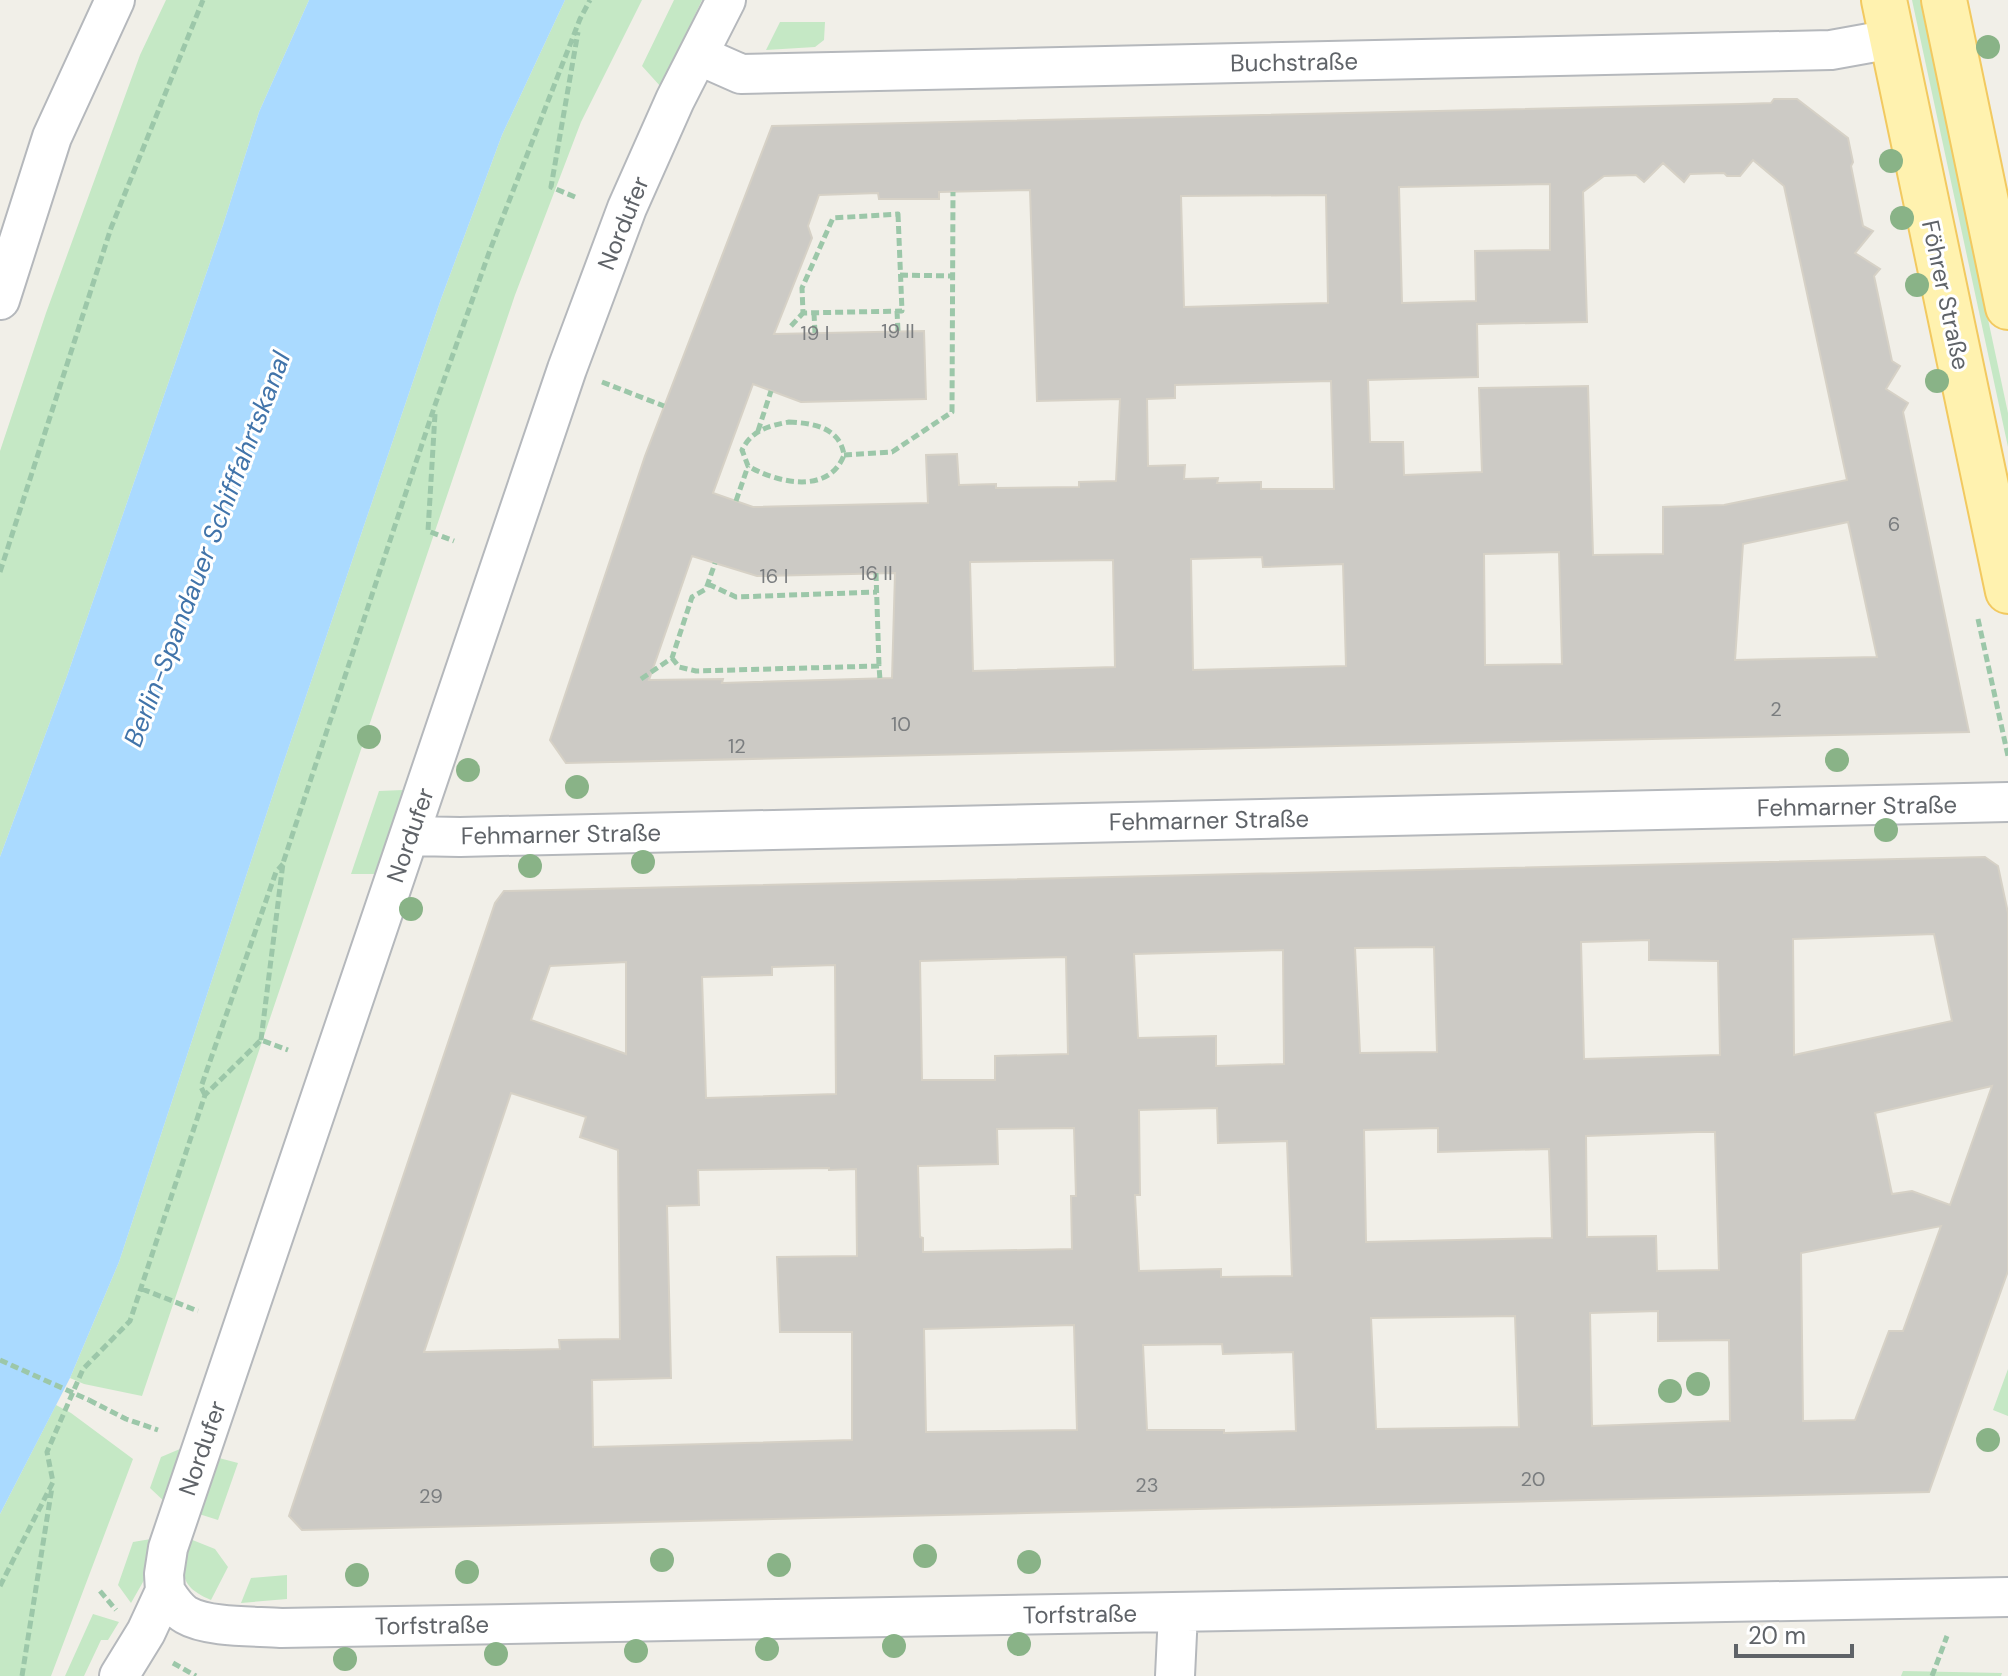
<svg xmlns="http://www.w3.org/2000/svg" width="2008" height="1676" viewBox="0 0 2008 1676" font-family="'DM Sans',sans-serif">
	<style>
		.green { fill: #c5e8c5 }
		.water { fill: #aadaff }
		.building { fill: #cccac5; stroke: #d6d1c6; stroke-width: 2; fill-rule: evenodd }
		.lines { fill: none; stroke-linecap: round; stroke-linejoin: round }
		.minor-casing { stroke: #b5b8bc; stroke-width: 42 }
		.major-casing { stroke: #f2c960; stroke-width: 48 }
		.path { stroke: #9cc7a9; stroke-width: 5; stroke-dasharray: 8 4; stroke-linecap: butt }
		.minor { stroke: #fff; stroke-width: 38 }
		.major { stroke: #fff2af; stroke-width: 44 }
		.path-bridge { stroke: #9cc7a9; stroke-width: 5; stroke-dasharray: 8 4; stroke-linecap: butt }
		.tree { fill: #89b387 }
		.labels { text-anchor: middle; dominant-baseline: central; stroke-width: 6; stroke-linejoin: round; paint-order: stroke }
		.number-label { font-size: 20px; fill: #7a7d7f }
		.street-label { font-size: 24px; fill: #5f6368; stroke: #fff }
		.water-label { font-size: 26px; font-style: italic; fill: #4174aa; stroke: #fff }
	</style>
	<rect width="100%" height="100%" fill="#f1efe8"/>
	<path class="green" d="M166,0H309L259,112L223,225L67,676L0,857V451L46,313L140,55Z
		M565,0H642L581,122L515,295L142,1396L84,1384L70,1378L119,1262L281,770L441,299L502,135Z
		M674,0H702L661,87L642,66Z
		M1912,0H1920L2008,413V447Z
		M780,22H825L824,40L815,47L766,50Z
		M403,790L376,874H351L379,791Z
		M2008,1369V1416L1993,1410Z
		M56,1405L71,1413L133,1459L51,1676H0V1514Z
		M187,1446L167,1504L150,1488L161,1457Z
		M219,1458L238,1463L218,1520L199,1514Z
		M157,1538L147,1575L131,1603L118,1585L133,1542Z
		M190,1539L215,1549L228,1567L211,1600C176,1585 182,1571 190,1539Z
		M287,1575V1599L241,1603L251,1578Z
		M93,1614L119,1622L108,1640H101L84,1676H65Z
		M1903,1671L2002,1673L2001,1676H1901Z"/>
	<path class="water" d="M309,0H565L502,135L441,299L281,770L119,1262L70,1378L0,1514V857L67,676L223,225L259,112Z"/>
	<path class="building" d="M1774,99H1797L1848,138L1853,162L1851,166L1863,226L1873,231L1855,253L1880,269L1874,276L1892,361L1900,366L1886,389L1908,403L1903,412L1969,732L566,763L550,740L645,456L772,126L1741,104L1771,103ZM1753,160L1784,186L1847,480L1724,505L1663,507V554L1593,555L1588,386L1479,388L1482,472L1404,475L1403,442H1370L1368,380L1478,377L1477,324L1587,322L1583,192L1604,176L1636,175L1644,182L1663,163L1684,182L1690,174L1724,173L1727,176H1740ZM1550,184V250L1475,251L1476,301L1402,303L1399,187ZM1030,190L1037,401L1120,399L1116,481L1079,482V487L996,488V484L959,485L957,454L926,455L928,503L753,507L713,493L753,384L801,402L926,399L924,331L774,334L812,238L808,226L819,195L878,193L879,199H939V192ZM1326,195L1328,303L1184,307L1181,196ZM1331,381L1334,489H1261V482L1217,483L1218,478L1184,479L1185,465L1148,466L1147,399L1175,398V385ZM1848,522L1877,657L1735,660L1743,544ZM1559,552L1562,664L1485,665L1484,554ZM692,556L757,576L895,573L892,678L722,683L723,679L649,680ZM1262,557L1263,567L1343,564L1346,666L1193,670L1191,559ZM1113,560L1115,667L973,671L970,562Z
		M1985,857L1998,866L2008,913V1271L1929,1492L302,1530L289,1516L495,903L504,891ZM1934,934L1952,1021L1794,1055L1793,939ZM1649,940V960L1718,961L1720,1055L1584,1059L1581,942ZM1434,947L1437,1052L1360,1053L1355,948ZM1283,950L1284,1064L1216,1066V1036L1138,1038L1134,954ZM1066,957L1068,1054L995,1056V1080H922L920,961ZM626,962V1054L531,1020L550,966ZM835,965L836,1094L706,1098L702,977L772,975V967ZM1992,1086L1950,1205L1912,1191L1892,1194L1875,1113ZM511,1093L586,1117L580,1137L618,1150L620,1339L559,1340L560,1349L424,1352ZM1217,1108L1218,1143L1287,1141L1292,1276L1221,1277V1269L1139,1271L1135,1195H1140L1139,1110ZM1074,1128L1076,1196H1071L1072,1249L923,1252V1238L920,1237L918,1166L998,1164L997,1129ZM1438,1128V1152L1549,1149L1552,1238L1366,1242L1364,1130ZM1697,1132H1715L1719,1270L1657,1271L1656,1236L1587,1237L1586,1136ZM829,1168V1170L856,1169L857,1256L777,1257L780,1332H852V1440L593,1447L592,1380L671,1378L667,1206L699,1205L698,1170ZM1941,1226L1903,1331H1889L1855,1420L1803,1421L1801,1253ZM1658,1311V1341L1729,1340L1730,1421L1592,1426L1590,1313ZM1515,1316L1519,1427L1376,1429L1371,1318ZM1074,1325L1077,1430L926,1432L924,1329ZM1222,1344L1223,1354L1293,1352L1296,1431L1224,1433V1430H1147L1143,1345Z"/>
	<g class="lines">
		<defs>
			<path id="minor" d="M698,55L741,74L1831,50L1892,39
				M0,300L52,137L115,0
				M410,836L460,837L2008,802
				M165,1591C171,1600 177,1610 186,1615C208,1628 256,1626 281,1628L2008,1597
				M119,1676L146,1632L165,1591L164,1574L168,1548L567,369L627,208L675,100L726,0
				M1175,1676L1178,1613"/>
			<path id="major" d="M1884,0L2008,591
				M1944,0L2008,307"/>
		</defs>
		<use href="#minor" class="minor-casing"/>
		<use href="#major" class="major-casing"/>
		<path class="path" d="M575,197L551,187L578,32
			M898,214L902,311L803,313L802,288L833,218Z
			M900,275L953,276
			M897,311L898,331
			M814,313L815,333
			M791,326L803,313
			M602,382L664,406
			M435,414L428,531L454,541
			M789,422C812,423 840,427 844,455C829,495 777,483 748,466L742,450C752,430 768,426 789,422Z
			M758,431L771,391
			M844,455L892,452L952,412L953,192
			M736,501L748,466
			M0,572L111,228L203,0
			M876,573L879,666
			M708,584L736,597L877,592
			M1978,619L2008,756
			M672,658L679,667L696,671L879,666L880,680
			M641,679L672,658L692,597L706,589L715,563
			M261,1040L283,863L435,405L490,250L580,19L590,0
			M205,1095L201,1087L276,872L283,864
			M142,1289L198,1311
			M89,1400L126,1419L158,1430
			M0,1586L53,1482L47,1452L83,1369L130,1321L205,1095L261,1040L288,1050
			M100,1591L116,1610
			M173,1663L196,1676
			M22,1676L52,1487
			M1932,1676L1947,1636"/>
		<use href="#minor" class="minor"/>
		<use href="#major" class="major"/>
		<path class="path-bridge" d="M0,1360L89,1400"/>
	</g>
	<g class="tree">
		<circle cx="1988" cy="47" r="12"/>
		<circle cx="1891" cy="161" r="12"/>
		<circle cx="1902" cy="218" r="12"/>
		<circle cx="1917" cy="285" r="12"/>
		<circle cx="1937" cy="381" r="12"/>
		<circle cx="369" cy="737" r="12"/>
		<circle cx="1837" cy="760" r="12"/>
		<circle cx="468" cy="770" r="12"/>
		<circle cx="577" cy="787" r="12"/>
		<circle cx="1886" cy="830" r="12"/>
		<circle cx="643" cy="862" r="12"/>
		<circle cx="530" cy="866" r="12"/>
		<circle cx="411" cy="909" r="12"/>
		<circle cx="1698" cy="1384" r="12"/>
		<circle cx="1670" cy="1391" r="12"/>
		<circle cx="1988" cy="1440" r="12"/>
		<circle cx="925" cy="1556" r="12"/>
		<circle cx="662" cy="1560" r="12"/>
		<circle cx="1029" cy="1562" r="12"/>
		<circle cx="779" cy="1565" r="12"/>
		<circle cx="467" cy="1572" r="12"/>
		<circle cx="357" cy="1575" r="12"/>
		<circle cx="1019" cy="1644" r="12"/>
		<circle cx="894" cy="1646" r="12"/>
		<circle cx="767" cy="1649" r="12"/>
		<circle cx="636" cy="1651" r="12"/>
		<circle cx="496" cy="1654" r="12"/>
		<circle cx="345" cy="1659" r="12"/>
	</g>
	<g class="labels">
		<g class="number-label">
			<text x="898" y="331">19 II</text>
			<text x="815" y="333">19 I</text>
			<text x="1894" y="524">6</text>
			<text x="876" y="573">16 II</text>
			<text x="774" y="576">16 I</text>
			<text x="1776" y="709">2</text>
			<text x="901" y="724">10</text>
			<text x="737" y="746">12</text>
			<text x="1533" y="1479">20</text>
			<text x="1147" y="1485">23</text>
			<text x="431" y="1496">29</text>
		</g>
		<g class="street-label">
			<text transform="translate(1294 62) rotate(-1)">Buchstraße</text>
			<text transform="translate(623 223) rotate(-68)">Nordufer</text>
			<text transform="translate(1946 295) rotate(78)">Föhrer Straße</text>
			<text transform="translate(1857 806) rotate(-1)">Fehmarner Straße</text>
			<text transform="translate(1209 820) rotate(-1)">Fehmarner Straße</text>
			<text transform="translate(561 834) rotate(-1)">Fehmarner Straße</text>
			<text transform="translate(410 835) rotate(-71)">Nordufer</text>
			<text transform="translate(202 1448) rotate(-71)">Nordufer</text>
			<text transform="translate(1080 1614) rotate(-1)">Torfstraße</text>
			<text transform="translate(432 1625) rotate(-1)">Torfstraße</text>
		</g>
		<g class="water-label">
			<text transform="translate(207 549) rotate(-69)">Berlin-Spandauer Schifffahrtskanal</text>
		</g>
	</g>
	<path d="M1736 1644v12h116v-12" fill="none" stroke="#5f6368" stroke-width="4"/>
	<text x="1748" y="1644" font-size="24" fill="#5f6368" stroke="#ffffff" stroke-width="6" paint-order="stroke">20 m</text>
</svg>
